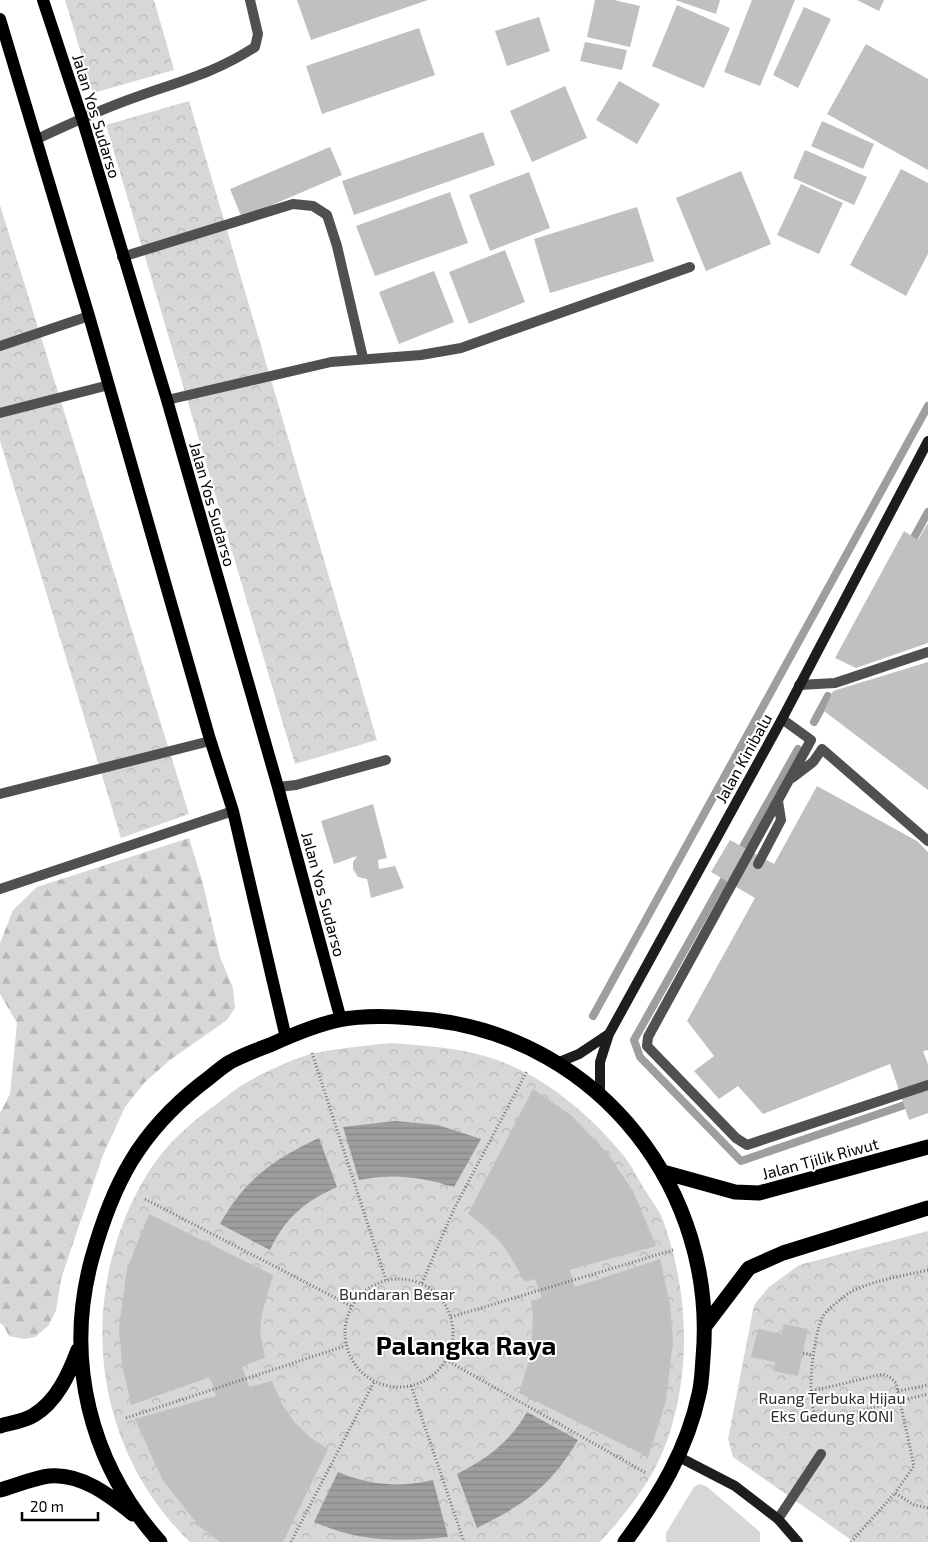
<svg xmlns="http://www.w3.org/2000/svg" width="928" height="1542" viewBox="0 0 928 1542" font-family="'Exo 2',sans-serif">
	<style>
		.grass { fill: #d7d7d7 }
		.forest { fill: url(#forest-firs) }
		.park { fill: url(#park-crowns) }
		.water { fill: url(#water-rules) }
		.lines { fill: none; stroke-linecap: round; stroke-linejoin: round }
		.stream { stroke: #9e9e9e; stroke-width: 8 }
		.building { fill: #c0c0c0 }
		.path { stroke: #727272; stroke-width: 3; stroke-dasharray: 1 2.5; stroke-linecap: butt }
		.lane { stroke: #505050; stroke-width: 10 }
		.street { stroke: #505050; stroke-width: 10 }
		.secondary { stroke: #1d1d1d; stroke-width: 10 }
		.primary { stroke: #000; stroke-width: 12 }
		.highway { stroke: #000; stroke-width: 15 }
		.labels { text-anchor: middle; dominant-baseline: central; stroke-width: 4; stroke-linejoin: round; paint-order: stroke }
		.street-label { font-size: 16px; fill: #000; stroke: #fff }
		.park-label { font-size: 16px; fill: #2e2e2e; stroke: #fff }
		.town-label { font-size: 26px; font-weight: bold; fill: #000; stroke: #fff }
	</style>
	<defs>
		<pattern id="forest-firs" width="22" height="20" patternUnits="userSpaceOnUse" patternTransform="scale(1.25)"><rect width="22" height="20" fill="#d7d7d7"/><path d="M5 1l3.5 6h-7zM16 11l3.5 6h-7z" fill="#b7b7b7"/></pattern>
		<pattern id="park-crowns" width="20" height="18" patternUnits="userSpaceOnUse" patternTransform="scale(1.25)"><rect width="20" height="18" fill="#d7d7d7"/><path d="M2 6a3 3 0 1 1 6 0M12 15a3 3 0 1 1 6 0" fill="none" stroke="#b7b7b7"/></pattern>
		<pattern id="water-rules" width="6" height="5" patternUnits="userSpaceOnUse" patternTransform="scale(1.25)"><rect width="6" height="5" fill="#9e9e9e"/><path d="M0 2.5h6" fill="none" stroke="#868686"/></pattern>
	</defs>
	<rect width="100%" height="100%" fill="#fff"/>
	<path class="grass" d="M699,1484L706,1486L760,1532V1542H666V1533L694,1487Z"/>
	<path class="forest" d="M189,838L202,880L220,957L233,988L235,1008L227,1020L170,1060L145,1082L125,1107L103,1155L61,1279L56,1311L48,1326L35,1337L24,1339L9,1336L4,1326L0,1323V1113L10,1094L17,1023L0,994V943L13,910L37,887Z"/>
	<path class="park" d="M65,0H154L174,70L93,93Z
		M189,101L377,740L295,764L106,125Z
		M0,205L189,814L121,838L0,441Z
		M390,1043C429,1046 468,1048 505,1063C551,1082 592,1117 623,1155C632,1166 638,1179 645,1190C651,1200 659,1209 663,1220C688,1290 692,1367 668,1438C654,1479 628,1511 600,1542H190C88,1444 75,1286 151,1168C168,1142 193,1121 218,1103C227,1096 236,1088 246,1083C260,1074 295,1058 311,1054C337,1048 364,1046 390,1043Z
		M928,1231V1542H854L733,1457L728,1439L754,1305L769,1287L799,1265Z"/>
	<path class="water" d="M395,1121L438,1125L481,1139L454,1187C420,1177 394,1173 359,1180L343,1127Z
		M319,1138L337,1187C304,1202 286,1217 270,1250L220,1224C245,1179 274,1159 319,1138Z
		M527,1412L578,1440C550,1487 525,1504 477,1528L457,1474C487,1459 510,1442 527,1412Z
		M338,1472C369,1485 399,1488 433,1480L448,1537C396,1542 361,1542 314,1522Z"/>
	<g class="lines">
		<path class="stream" d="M910,545L928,512
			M814,722L828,696
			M739,854L798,749
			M729,871L634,1040L640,1057L741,1161L928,1097
			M593,1016L928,406"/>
	</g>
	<path class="building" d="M297,0H428L311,40Z
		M595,0H614L640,6L630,47L587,37Z
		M675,0H720L716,14Z
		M752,0H795L760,86L724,72Z
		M857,0H884L879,11Z
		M677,5L730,28L704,88L652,66Z
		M804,7L831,19L798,88L773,75Z
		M539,17L550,51L507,66L495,31Z
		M419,28L435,75L322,114L306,66Z
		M585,42L627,50L622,70L580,61Z
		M866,44L928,79V170L827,114Z
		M619,81L660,104L637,144L596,120Z
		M565,86L587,138L532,162L510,111Z
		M822,121L874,144L863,169L811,146Z
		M483,132L495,165L354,215L342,181Z
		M330,147L342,175L242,218L230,189Z
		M805,150L867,177L854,205L793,178Z
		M901,169L928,183V254L906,296L850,265Z
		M741,171L771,244L706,271L676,198Z
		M529,172L550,228L490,251L469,195Z
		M801,184L843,203L819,254L777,235Z
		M450,192L468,243L375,276L356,226Z
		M637,207L654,261L550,293L534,239Z
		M505,250L525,302L469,324L449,272Z
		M434,271L454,322L399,344L379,292Z
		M928,523V643L856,668L835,658L904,531L918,540Z
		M928,662V790L824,711L833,691Z
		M817,786L917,841L928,852V1050L923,1051L928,1064V1113L909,1120L890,1064L763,1114L738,1086L719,1099L694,1071L714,1056L687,1021L755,898L711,872L730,840L774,864Z
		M373,804L387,858L378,860L379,869L395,866L404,888L371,898L367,879L358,877L353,869V862L357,856L334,864L321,821Z
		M533,1089L572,1116L608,1154L633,1191L656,1246L569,1270L575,1287L660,1259L670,1305L673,1341L666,1401L648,1457L519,1393L531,1354L533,1316L531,1301L542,1298L535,1279L525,1282L504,1246L484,1226L468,1214Z
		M149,1214L273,1275L262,1314L260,1332L265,1358L242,1366L249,1387L272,1381L282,1404L295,1423L311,1438L328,1449L283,1542H220L199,1526L162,1479L135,1419L216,1396L210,1377L131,1405L122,1364L119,1328L127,1269Z
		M784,1324L808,1329L798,1376L773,1371L775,1362L751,1357L758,1329L781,1334Z"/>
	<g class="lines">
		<path class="path" d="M312,1053L386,1280
			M145,1199L351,1306
			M928,1270C904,1276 859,1282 841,1299C835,1304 825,1311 822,1318C814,1336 805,1399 816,1416C819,1420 823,1419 827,1419L928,1394
			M345 1333a54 54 0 1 1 108 0a54 54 0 1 1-108 0Z
			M422,1283L454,1209L527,1071
			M451,1317L673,1250
			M803,1353L812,1355
			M446,1360L646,1473
			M411,1386L464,1542
			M812,1391L883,1374L891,1378L896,1383L914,1466L895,1493
			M898,1391L928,1385
			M126,1418L345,1346
			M291,1542L374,1382
			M851,1542L895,1493L914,1505L928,1508"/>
		<path class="lane" d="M0,413L109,385
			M782,719L811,740L648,1037L647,1046L736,1138L747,1145L928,1085
			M792,778L813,762L822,749L928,841
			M0,794L210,741
			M758,864L781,820L778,801
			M778,1519L821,1454"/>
		<path class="street" d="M37,139C71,123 104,108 139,96C181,81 217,72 255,47L258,34L250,0
			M122,257L293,204L313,206L327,215L337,246L363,358
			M0,346L89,316
			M167,400L331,362L421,355L461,348L690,267
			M799,685L835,683L928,652
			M278,787L296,785L386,760
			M0,889L233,811"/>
		<path class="secondary" d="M557,1063L579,1054L609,1034L782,719L928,441
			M600,1093V1062L609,1034
			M679,1457L735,1486L778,1519L798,1542"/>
		<path class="primary" d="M43,0L82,118L167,400L278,787L341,1020
			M0,19L89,316L209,736L233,811L286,1038"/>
		<path class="highway" d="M663,1172L735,1192L759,1193L928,1147
			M705,1326L749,1268L783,1253L928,1208
			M0,1426C10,1423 25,1421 34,1415C57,1401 69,1374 78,1350
			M0,1490C15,1486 33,1478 49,1476C81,1473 109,1495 133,1514
			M160,1542C90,1464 64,1360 92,1258C113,1183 139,1133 201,1084C211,1077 220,1068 230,1062C243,1055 257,1050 270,1045C292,1035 315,1025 339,1020C369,1014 402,1017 433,1020C600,1040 718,1191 703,1358C702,1370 702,1382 699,1394C687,1450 659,1496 625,1542"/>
	</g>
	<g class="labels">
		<g class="street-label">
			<text transform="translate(97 116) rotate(73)">Jalan Yos Sudarso</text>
			<text transform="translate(213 504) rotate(74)">Jalan Yos Sudarso</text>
			<text transform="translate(743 758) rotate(-61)">Jalan Kinibalu</text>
			<text transform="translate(324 894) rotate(75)">Jalan Yos Sudarso</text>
			<text transform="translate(820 1158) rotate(-15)">Jalan Tjilik Riwut</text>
		</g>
		<g class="park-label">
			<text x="397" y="1293">Bundaran Besar</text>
			<text x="832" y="1397">Ruang Terbuka Hijau<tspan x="832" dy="18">Eks Gedung KONI</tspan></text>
		</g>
		<g class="town-label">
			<text x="466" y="1344">Palangka Raya</text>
		</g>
	</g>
	<path d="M22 1512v8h76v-8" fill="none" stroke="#000000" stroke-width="2.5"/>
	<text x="30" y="1512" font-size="15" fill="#000000" stroke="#ffffff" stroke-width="4" paint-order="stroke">20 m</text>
</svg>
